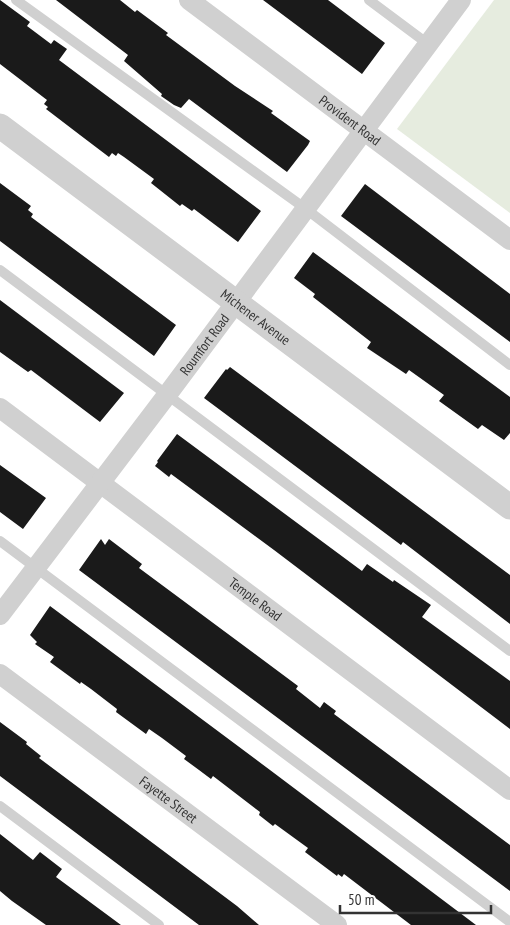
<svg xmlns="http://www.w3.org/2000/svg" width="510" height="925" viewBox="0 0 510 925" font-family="'PT Sans Narrow',sans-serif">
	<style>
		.green { fill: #e6ecdf }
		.building { fill: #1a1a1a }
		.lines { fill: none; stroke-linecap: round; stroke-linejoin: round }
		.service { stroke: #d0d0d0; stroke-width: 10 }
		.minor { stroke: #d0d0d0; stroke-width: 20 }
		.tertiary { stroke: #d0d0d0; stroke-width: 25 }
		.labels { text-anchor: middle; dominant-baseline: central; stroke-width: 5; stroke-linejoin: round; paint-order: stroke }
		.street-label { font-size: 14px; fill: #333; stroke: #fff }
	</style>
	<rect width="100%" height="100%" fill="#fff"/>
	<path class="green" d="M494,0H510V213L397,129Z"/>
	<path class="building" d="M0,0L30,22L27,26L51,44L54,40L67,49L59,60L261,211L238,242L194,209L192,211L182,204L180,206L151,183L154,179L124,157L118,153L116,156L112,153L109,157L80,135L46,109L48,107L44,104L47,100L0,64Z
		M56,0H120L135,12L137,10L168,33L166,35L235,86L273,111L271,113L310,141L308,145L287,172L189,99L181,108L174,105L161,96L162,94L124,61L128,55Z
		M263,0H328L385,43L362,74Z
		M0,183L31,206L28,210L33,214L31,217L176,325L154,356L0,241Z
		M365,184L510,294V342L341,216Z
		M313,252L510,397V433L504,440L482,425L478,429L439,401L444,395L409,370L406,374L367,348L371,342L313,297L315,294L294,278Z
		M0,300L124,393L100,422L31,370L28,372L0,352Z
		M230,367L510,575V624L403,542L401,545L204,398L226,369L227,370Z
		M177,434L362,571L367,564L393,582L394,580L431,605L422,617L510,681V729L274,550L171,474L169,477L155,466L158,462L157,461Z
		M0,465L46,498L23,529L0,512Z
		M101,539L105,545L109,539L142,564L139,568L298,686L296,689L320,708L324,702L336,711L334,714L510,845V891L79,570Z
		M50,606L270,770L476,925H411L344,874L342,877L338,874L337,876L305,852L308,848L275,824L273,826L259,815L260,812L213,776L211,779L199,770L184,759L186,756L162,738L149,729L146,734L116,712L117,709L91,689L81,682L80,684L50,662L54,657L35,644L37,642L30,635Z
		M0,722L27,742L26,744L41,756L39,758L237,906L259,925H199L0,776Z
		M0,834L33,860L40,852L62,869L56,877L121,925H46L12,901L0,891Z"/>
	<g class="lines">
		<path class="service" d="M16,0L306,209L510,365
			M369,0L428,44
			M0,270L510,651
			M0,541L510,922
			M0,806L159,925"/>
		<g class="minor">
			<path id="s1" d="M189,0L510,240"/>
			<path id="s2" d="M0,408L510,790"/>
			<path id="s3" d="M0,615L167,395L461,0"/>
			<path id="s4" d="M0,674L337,925"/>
		</g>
		<path class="tertiary" id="s5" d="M0,126L510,507"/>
	</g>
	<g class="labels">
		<g class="street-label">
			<text stroke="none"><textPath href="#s1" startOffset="201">Provident Road</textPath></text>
			<text stroke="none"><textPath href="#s5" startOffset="319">Michener Avenue</textPath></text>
			<text stroke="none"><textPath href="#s3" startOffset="339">Roumfort Road</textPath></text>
			<text stroke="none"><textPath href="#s2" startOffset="319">Temple Road</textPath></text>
			<text stroke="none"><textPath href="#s4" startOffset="210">Fayette Street</textPath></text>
		</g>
	</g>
	<path d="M340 905v8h151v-8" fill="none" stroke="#333333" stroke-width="2.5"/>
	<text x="348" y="905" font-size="15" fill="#333333" stroke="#ffffff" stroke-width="4" paint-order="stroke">50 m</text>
</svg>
